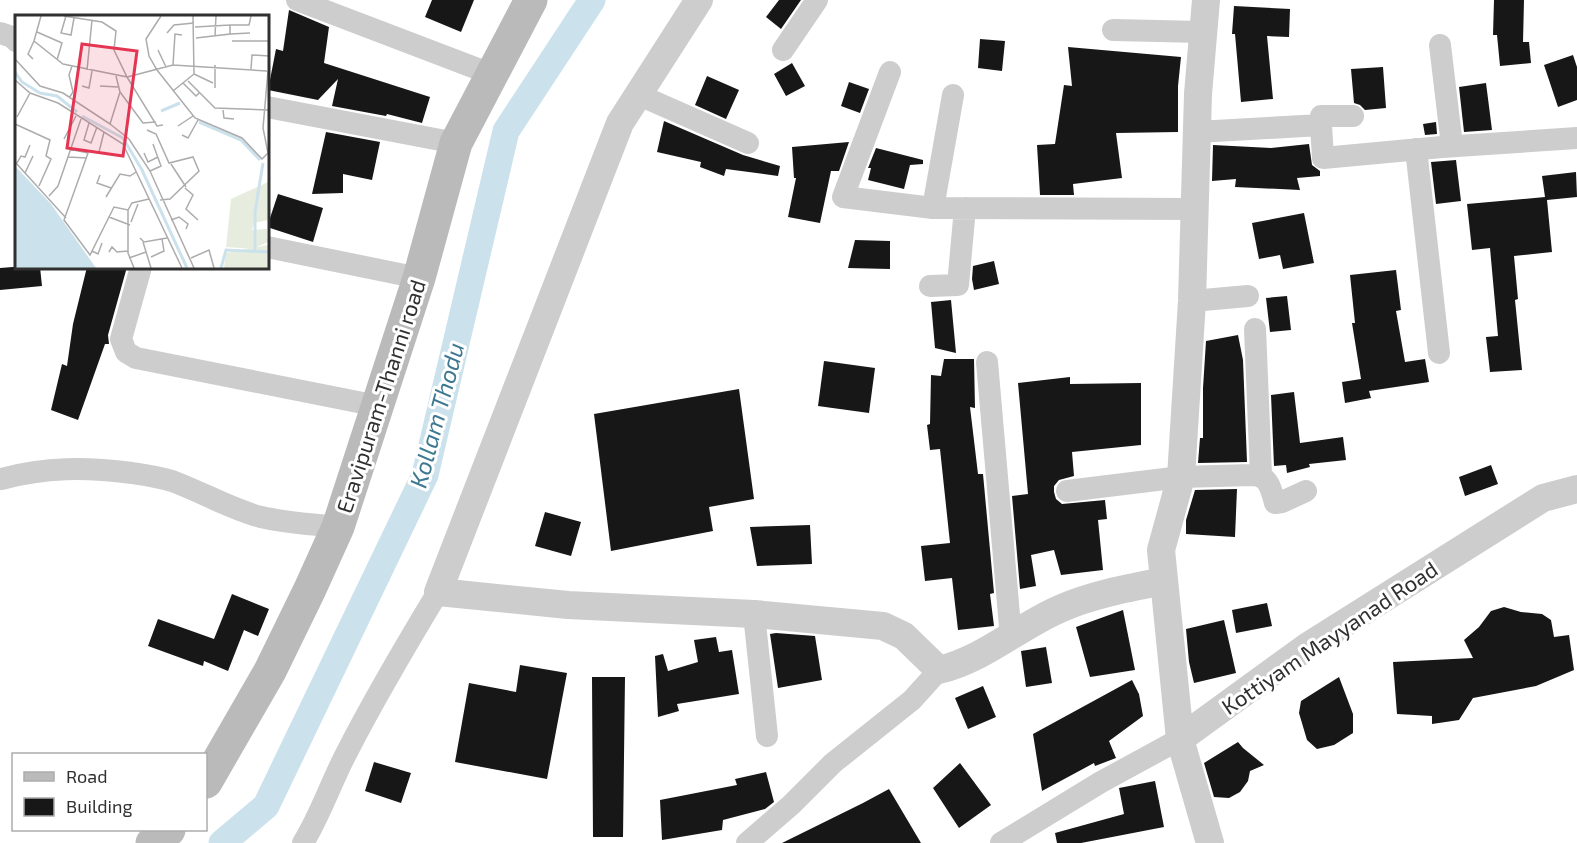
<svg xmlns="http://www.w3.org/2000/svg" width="1577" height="843" viewBox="0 0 1577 843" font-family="'Exo 2',sans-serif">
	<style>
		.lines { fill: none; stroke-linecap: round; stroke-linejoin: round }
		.canal { stroke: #cbe2ec; stroke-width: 27 }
		.building { fill: #171717 }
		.minor { stroke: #cdcdcd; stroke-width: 22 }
		.tertiary { stroke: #cdcdcd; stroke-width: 28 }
		.secondary { stroke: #bababa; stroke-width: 33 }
		.labels { text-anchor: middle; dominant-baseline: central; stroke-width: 6; stroke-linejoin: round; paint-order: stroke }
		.street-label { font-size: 22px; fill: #303030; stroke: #fff }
		.water-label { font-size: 24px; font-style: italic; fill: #3e7992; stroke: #fff }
		.inset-river { fill: none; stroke: #cbe2ec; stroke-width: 3 }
		.inset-road { fill: none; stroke: #acacac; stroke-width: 1.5 }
		.view { fill: #e43552; fill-opacity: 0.15; stroke: #e43552; stroke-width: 3 }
		.inset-edge { fill: none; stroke: #303030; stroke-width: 3 }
	</style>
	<rect width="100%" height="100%" fill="#fff"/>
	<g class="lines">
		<path class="canal" d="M222,843L266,806L425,475L506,131L592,0"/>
	</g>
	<path class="building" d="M432,0H474L461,32L425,17Z
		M779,0H801L781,29L766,17Z
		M1494,0H1524L1523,42H1529L1531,63L1500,66L1497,35H1493Z
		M1234,6L1290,9L1289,37L1267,36L1273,99L1241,102L1235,34H1232Z
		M289,10L329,27L324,63L430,97L422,123L387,114L386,116L332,106L338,79L318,100L268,90L276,49L283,51Z
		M980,39L1005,41L1002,71L978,68Z
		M1068,47L1181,57L1178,86V132L1116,133L1122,178L1073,184L1074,195H1040L1037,145L1055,144L1064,85L1072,86Z
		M1573,55L1577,67V100L1558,107L1544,65Z
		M792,63L805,86L786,96L774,74Z
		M1383,67L1386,108L1365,110L1360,105L1354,103L1351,69Z
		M707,76L739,90L726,119L695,105Z
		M849,82L869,89L860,113L841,106Z
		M1486,83L1492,130L1464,132L1459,87Z
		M664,121L743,155L780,166L778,176L726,169L724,176L700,167L701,162L657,152Z
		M1436,122L1437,134L1425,135L1423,124Z
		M326,132L380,142L372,180L343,174V193L312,194Z
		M849,142L839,171H831L820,223L788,217L796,178H794L792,147Z
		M1309,144L1312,165L1320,171V176L1297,178L1300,190L1235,187L1236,179L1212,181L1213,145L1271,148Z
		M876,148L923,160V164L910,165L904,189L868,180L871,168H868Z
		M1456,160L1461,201L1436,204L1431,162Z
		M1576,172L1577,197L1547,200L1552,252L1514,256L1518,299L1515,300L1522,370L1490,372L1486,337L1498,336L1490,248L1472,250L1467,204L1545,197L1542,176Z
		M278,194L323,208L313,242L267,227Z
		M1304,213L1314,263L1283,269L1280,255L1259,259L1252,223Z
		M855,240L890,241V269L848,268Z
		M994,261L999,284L974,290L972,279L973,266Z
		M13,267H40L42,286L0,290V268Z
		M87,267H127L108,335L109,344H105L78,420L51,410L62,364L67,366L73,324Z
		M1396,270L1401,310L1396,311L1405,362L1425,359L1429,382L1369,391L1371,398L1345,403L1342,382L1361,379L1352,323H1355L1350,275Z
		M1287,296L1291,330L1270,332L1266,298Z
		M951,300L956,353L935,348L931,302Z
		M1238,335L1243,360L1247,462L1198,463L1200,438H1203V388L1206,341Z
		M944,359H974L975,408L970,407L978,474H983L994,593L990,594L994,626L958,630L952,578L925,581L921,546L950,543L940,449L930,450L927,425L930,424L931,375L941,376Z
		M824,361L875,368L869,413L818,406Z
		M1070,377V384L1141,383V445L1072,452L1074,476L1059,480L1054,486V492L1056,499L1062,504L1105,500L1107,519L1098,520L1103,570L1061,575L1054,550L1031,555L1036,586L1020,589L1012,496L1028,494L1018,383Z
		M739,389L754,499L709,507L713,531L611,551L594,414Z
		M1294,392L1300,443L1343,437L1346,460L1309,464L1310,467L1287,473L1286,465L1274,466L1271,395Z
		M1491,465L1498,484L1465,496L1459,477Z
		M1237,489L1235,537L1186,534V520L1195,490Z
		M545,512L581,522L571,556L535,546Z
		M810,525L812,564L757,566L750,527Z
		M232,594L269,609L258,636L244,630L228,671L204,661L203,666L148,646L158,619L214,639Z
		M1267,603L1272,626L1236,633L1232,610Z
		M1504,607L1521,612L1542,614L1551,620L1554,637L1569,635L1574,670L1536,686L1473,698L1459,720L1432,724V716L1397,714L1393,662L1473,658L1464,640L1479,627L1491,611Z
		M1123,610L1135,670L1090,677L1076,627Z
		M1224,620L1236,673L1194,683L1189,662L1186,629Z
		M776,633L815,636L822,680L778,688L770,634Z
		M716,637L719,652L732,650L739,694L677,704L679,711L658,717L655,656L663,654L668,671L698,662L694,640Z
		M1046,647L1052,683L1026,687L1021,651Z
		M520,665L567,673L547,779L455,762L469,683L516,692Z
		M592,677H625L623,837H593Z
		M1339,677L1353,714V733L1334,745L1317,749L1307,740L1299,713L1301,701Z
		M1132,680L1139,694L1143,716L1109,741L1116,758L1095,766L1094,763L1042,791L1033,734Z
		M983,686L996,717L968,729L955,698Z
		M1238,742L1243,748L1264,765L1250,771L1248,781L1240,792L1229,798L1214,797L1204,763Z
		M374,762L411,773L401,803L365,791Z
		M960,763L991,805L959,828L933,788Z
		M766,772L774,802L765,809L723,820L722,830L662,840L660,800L737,785L735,779Z
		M1155,781L1164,827L1081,843H1057L1055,833L1124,814L1119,788Z
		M889,789L921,843H782L863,803Z"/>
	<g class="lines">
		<path class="minor" d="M297,0L491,74
			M1113,30L1202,32
			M0,33L12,37L16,41
			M1440,45L1452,146
			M783,50L817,0
			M890,72L843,197L933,208
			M639,95L748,143
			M953,95L933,208L1196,209
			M267,107L456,143
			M1321,125V116H1353
			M1197,132L1321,125L1323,158L1442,147L1577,138
			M1416,149L1439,353
			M267,247L419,278
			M141,267L121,339L126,352L136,358L378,406
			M930,286L958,285L965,208
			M1192,301L1248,296
			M1255,329L1261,475
			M987,362L1011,638
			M1,479C46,467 85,467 132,473C145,475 159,477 172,481C202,492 230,509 261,517C286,523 312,524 338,527
			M1067,491L1181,477L1252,475C1269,475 1271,489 1275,503L1282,502L1306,491
			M754,614L767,736
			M303,843C321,814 331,782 347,752C375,697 406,645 438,592
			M747,843L791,805L833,763L912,700L939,670
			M1001,843L1101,782L1180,739"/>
		<path class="tertiary" d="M699,0L620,123L438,592L568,605L754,614L883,626L904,636L939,670C985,659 1019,626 1062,608C1094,594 1130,588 1164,581
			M1180,739L1161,550L1181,477L1192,301L1198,94L1206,0
			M1210,843L1180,739L1308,646L1543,498L1577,489"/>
		<path class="secondary" d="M206,782L270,671L310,589L338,527L419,278L456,143L531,0
			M152,843L169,830"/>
	</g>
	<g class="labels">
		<g class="street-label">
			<text transform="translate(380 396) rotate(-72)">Eravipuram-Thanni road</text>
			<text transform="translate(1329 637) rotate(-34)">Kottiyam Mayyanad Road</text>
		</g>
		<g class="water-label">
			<text transform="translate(436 415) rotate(-75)">Kollam Thodu</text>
		</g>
	</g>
	<g transform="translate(15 15)">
		<rect width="254" height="254" fill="#fff"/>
		<path d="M253,167V205L239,208L237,215L252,214L253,227L238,234L211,232L216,184ZM253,230V253H209L211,238Z" fill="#e7edde"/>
		<path d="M0,151L36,189L81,253H0Z" fill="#cbe2ec"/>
		<path class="inset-river" d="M0,57L7,67L25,78L42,81L62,97M146,96L165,88M67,101L108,123L127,155L172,253M184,107L226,125L245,145M240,235V197L248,148M206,253L211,235L254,237"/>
		<path class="inset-road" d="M26,1L19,26L48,49L112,62L142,111L148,110M49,1L87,7L101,16L99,35L112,62L158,50L252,56M51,1L46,18L56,20L59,3M146,1L131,24L134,41L142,55L180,103L227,123L247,144L253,138L248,113L253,56M178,1L179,59L198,68M180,12L215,10M22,17L47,28L42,45M152,18L159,10L179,8M215,19L235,18M200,21L201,1M181,23L215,19V10H234L236,1M217,26H254M143,35L151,52M0,44L25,71L48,78L95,109L105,77L101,61M18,44L13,39L19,26M158,50L160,19L167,20M200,50V73M236,54L237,40L254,41M72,55L77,5M0,65L15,78L43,88L108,129L167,253M173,66L200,93L254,95M168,68L181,81L185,77M67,71L74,73L77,56M85,71L103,72M158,76L179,59M105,77L128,108L141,107M54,83L58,77L54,60L57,51M208,95L209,103L219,104M2,102L15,78M74,108L69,125L76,128L82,112M0,109L35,125L31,141L36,144L24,171M95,109L114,124L135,156L179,253M163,111L178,101M132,115L141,119L154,148L178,142L184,156L155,184L145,185M167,120L173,123L183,105M49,124L61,101M54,134L73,138L49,205L75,240L99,192L113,195L117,188L134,184M84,137L89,117M129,138L133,147L143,142M53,142L72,143M0,147L51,203M2,148L6,141L10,142L15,130M156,149L171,172M135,156L146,151L138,129M10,158L18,141M85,160L82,168L96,173M170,173L178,180L171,194L183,205M34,181L43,171L66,104M91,182L105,159L115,161L121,157M113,195V238L119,253M94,202L115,210M156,205L164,202L173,209L171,214M116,207L123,189M125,223L129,227L152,223M128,227L136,253M77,236L83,239L87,228M94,237L97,232L102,237L113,236M136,242L149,236L147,224M114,243L131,237M176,243L194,235L199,253"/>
		<path class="view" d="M67,29L122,36L108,141L52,133Z"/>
		<rect width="254" height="254" class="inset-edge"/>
	</g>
	<rect x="12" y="753" width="195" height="78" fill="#ffffff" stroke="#acacac" stroke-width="1.5"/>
	<rect x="24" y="772" width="30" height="9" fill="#bababa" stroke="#acacac" stroke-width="1.5"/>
	<text x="66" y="783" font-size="18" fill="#303030">Road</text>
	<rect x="24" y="798" width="30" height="18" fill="#171717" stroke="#acacac" stroke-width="1.5"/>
	<text x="66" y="813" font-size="18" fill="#303030">Building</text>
</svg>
